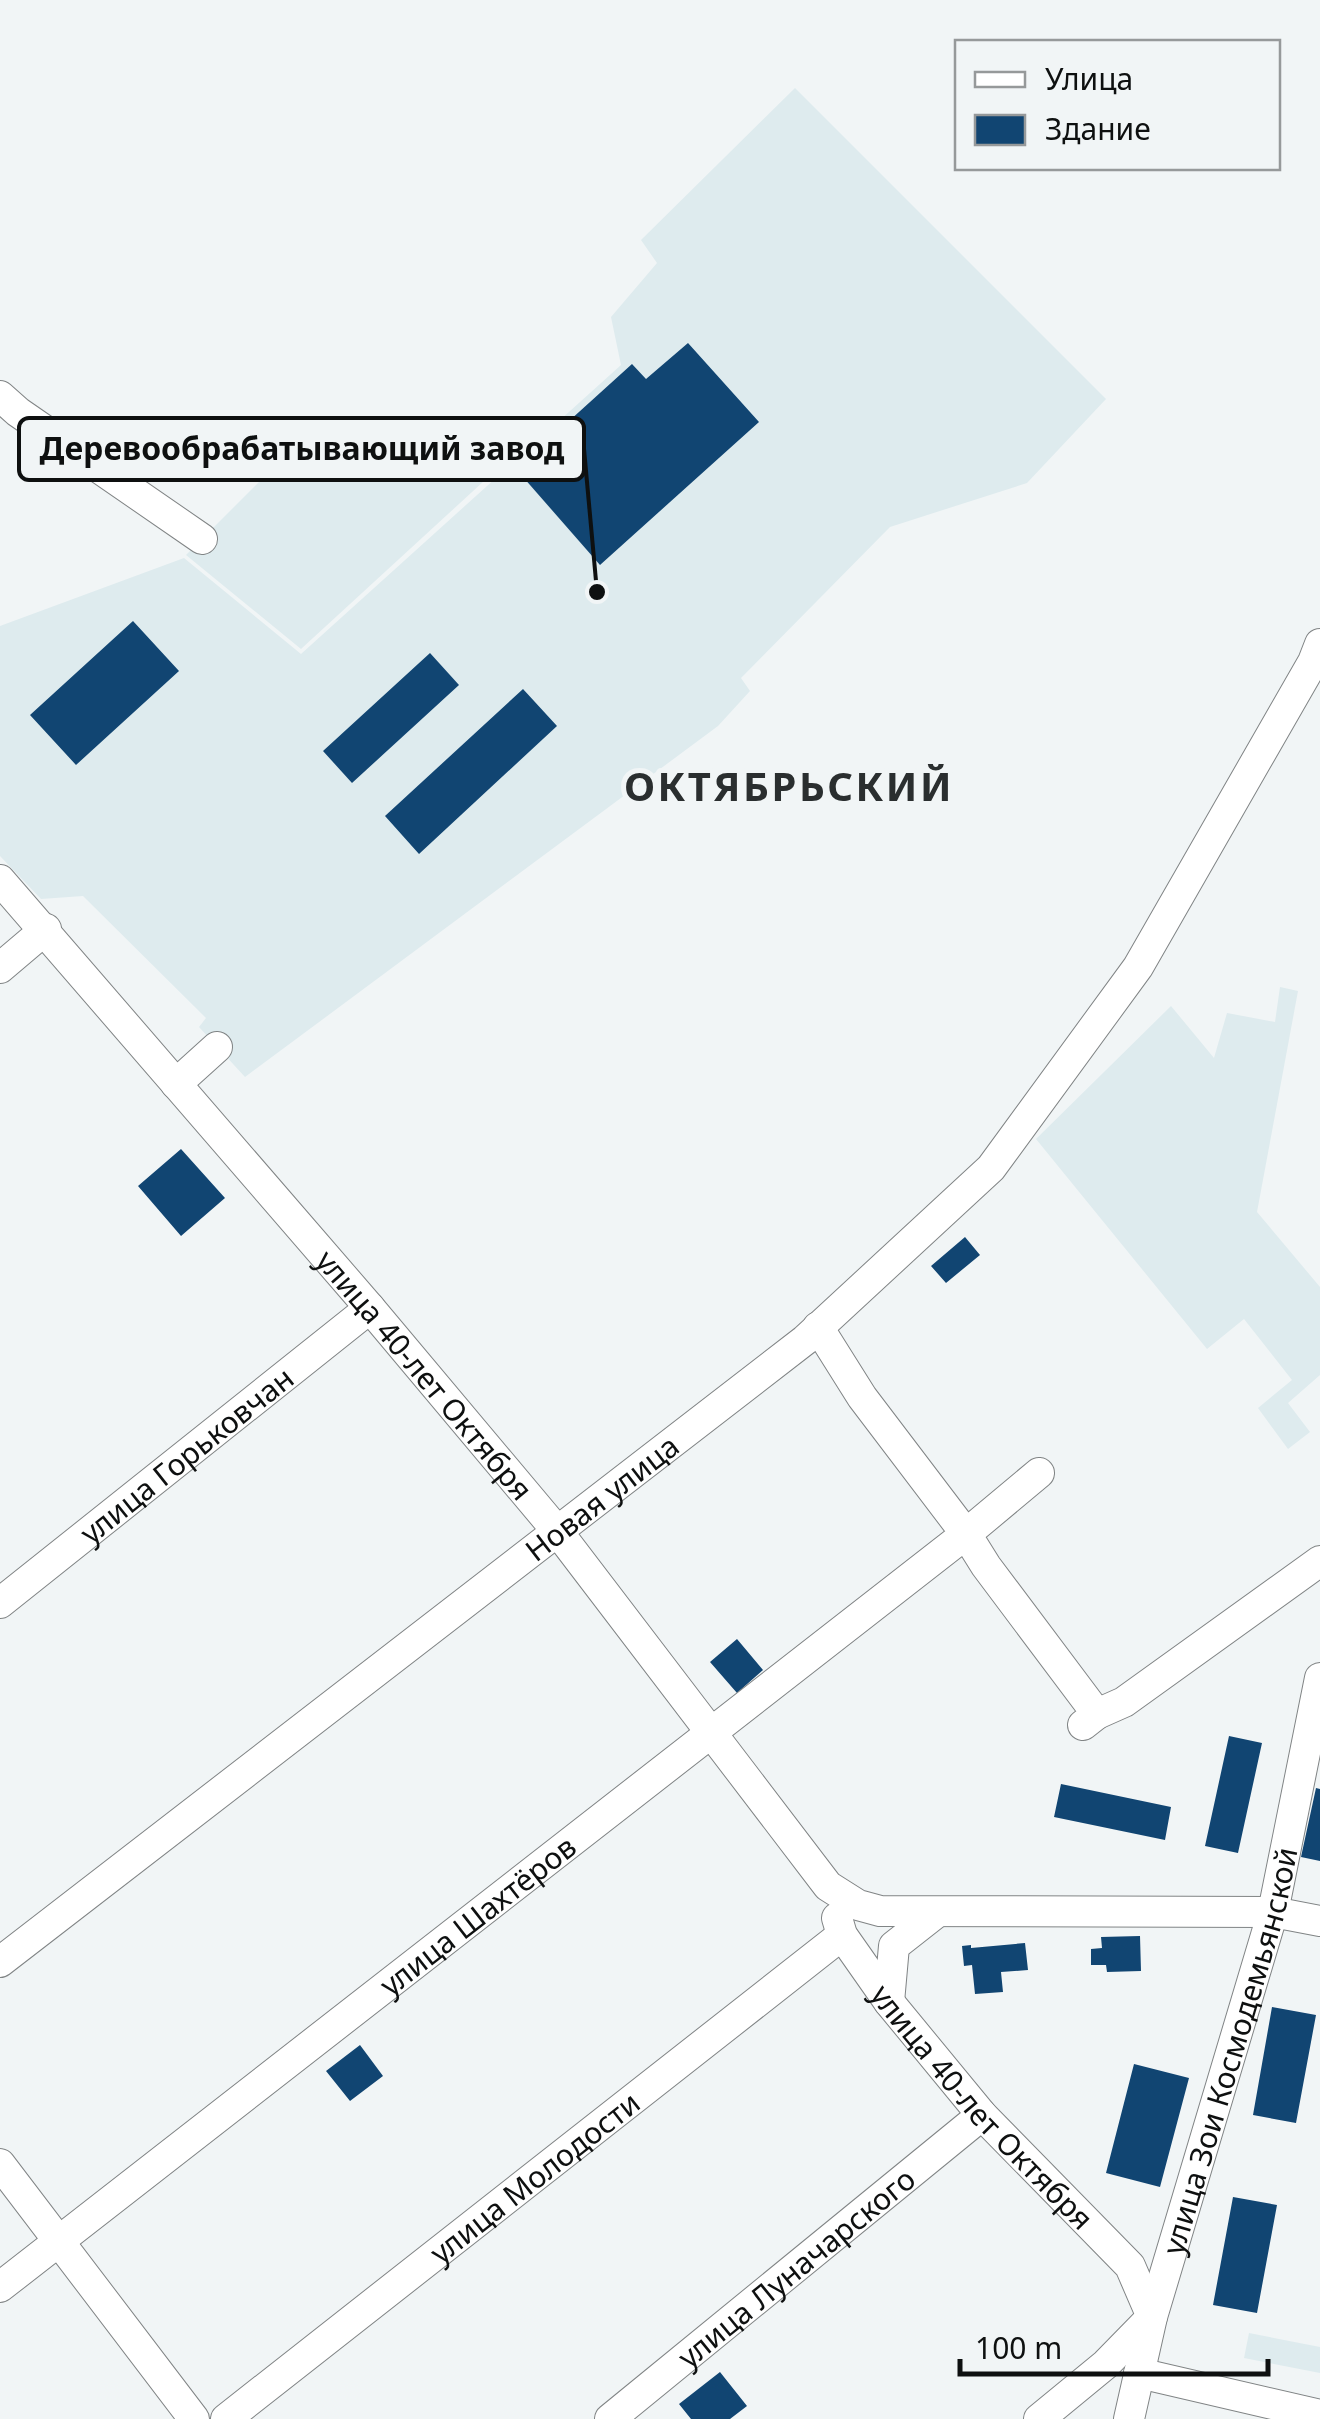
<svg xmlns="http://www.w3.org/2000/svg" width="1320" height="2419" viewBox="0 0 1320 2419" font-family="'Noto Sans',sans-serif">
	<style>
		.built { fill: #deebee }
		.building { fill: #114572 }
		.lines { fill: none; stroke-linecap: round; stroke-linejoin: round }
		.minor-casing { stroke: #808485; stroke-width: 32 }
		.minor { stroke: #fff; stroke-width: 30 }
		.labels { text-anchor: middle; dominant-baseline: central; stroke-width: 10; stroke-linejoin: round; paint-order: stroke }
		.street-label { font-size: 30px; fill: #0e1010; stroke: #f1f5f6 }
		.district-label { font-size: 40px; font-weight: bold; letter-spacing: 2.5px; fill: #2a2e2f; stroke: #f1f5f6 }
		.leader { fill: none; stroke: #0e1010; stroke-width: 4 }
		.callout-dot { fill: #0e1010; stroke: #f1f5f6; stroke-width: 4 }
		.callout { fill: #f1f5f6; stroke: #0e1010; stroke-width: 4 }
		.callout-label { font-size: 32px; text-anchor: middle; font-weight: bold; fill: #0e1010 }
	</style>
	<rect width="100%" height="100%" fill="#f1f5f6"/>
	<path class="built" d="M795,88L1106,399L1027,483L890,527L741,678L750,691L718,726L245,1077L199,1027L206,1018L83,896L41,899L0,856V626L184,558L301,654L621,365L611,317L657,263L641,240Z
		M280,461L484,481L301,649L186,555Z
		M1280,987L1298,991L1257,1212L1320,1287V1375L1288,1403L1310,1432L1288,1449L1258,1408L1292,1380L1244,1319L1207,1349L1036,1139L1171,1006L1214,1058L1227,1013L1275,1022Z
		M1249,2333L1320,2347V2373L1244,2358Z"/>
	<path class="building" d="M688,343L759,422L600,565L516,469L632,364L646,379Z
		M133,621L179,671L76,765L30,715Z
		M430,653L459,685L352,783L323,751Z
		M523,689L557,726L419,854L385,816Z
		M181,1149L225,1198L181,1236L138,1186Z
		M965,1237L980,1255L946,1283L931,1266Z
		M737,1639L763,1670L737,1693L710,1662Z
		M1229,1736L1262,1743L1238,1853L1205,1846Z
		M1061,1784L1171,1807L1165,1840L1054,1817Z
		M1316,1788L1320,1789V1861L1301,1857Z
		M1140,1936L1141,1971L1107,1972L1106,1965H1091V1949L1102,1948L1101,1937Z
		M1025,1943L1028,1970L1001,1972L1003,1992L975,1994L972,1965L964,1966L962,1946L971,1945V1948Z
		M1272,2007L1316,2015L1296,2123L1253,2115Z
		M360,2045L383,2076L350,2101L326,2071Z
		M1134,2064L1189,2078L1160,2187L1106,2173Z
		M1233,2197L1277,2205L1257,2313L1213,2305Z
		M720,2372L747,2406L730,2419H691L679,2404Z"/>
	<g class="lines">
		<defs>
			<g id="minor">
				<path d="M0,396L18,412L202,539"/>
				<path id="s1" d="M0,880L370,1308L558,1532L828,1886L858,1905L880,1911L1273,1912L1320,1921"/>
				<path d="M0,968L46,929"/>
				<path d="M176,1084L217,1047"/>
				<path d="M1039,1473L966,1534L986,1566L1097,1714L1083,1725"/>
				<path id="s2" d="M0,1603L370,1308"/>
				<path d="M1097,1714L1124,1702L1320,1561"/>
				<path id="s3" d="M837,1918L842,1935L889,2002L982,2115L1130,2266L1152,2317L1106,2364L1039,2419"/>
				<path id="s4" d="M0,1962L805,1340L991,1168L1138,967L1313,662L1320,644"/>
				<path d="M889,2002L894,1946L936,1913"/>
				<path d="M0,2164L194,2419"/>
				<path id="s5" d="M0,2287L966,1534L862,1397L818,1327"/>
				<path d="M1139,2373L1320,2415"/>
				<path id="s6" d="M226,2419L842,1935"/>
				<path id="s7" d="M610,2419L982,2115"/>
				<path id="s8" d="M1129,2419L1152,2317L1273,1912L1320,1678"/>
			</g>
		</defs>
		<use href="#minor" class="minor-casing"/>
		<use href="#minor" class="minor"/>
	</g>
	<g class="labels">
		<g class="street-label">
			<text stroke="none"><textPath href="#s1" startOffset="652">улица 40-лет Октября</textPath></text>
			<text stroke="none"><textPath href="#s2" startOffset="238">улица Горьковчан</textPath></text>
			<text stroke="none"><textPath href="#s4" startOffset="760">Новая улица</textPath></text>
			<text stroke="none"><textPath href="#s5" startOffset="605">улица Шахтёров</textPath></text>
			<text stroke="none"><textPath href="#s8" startOffset="382">улица Зои Космодемьянской</textPath></text>
			<text stroke="none"><textPath href="#s3" startOffset="240">улица 40-лет Октября</textPath></text>
			<text stroke="none"><textPath href="#s6" startOffset="392">улица Молодости</textPath></text>
			<text stroke="none"><textPath href="#s7" startOffset="240">улица Луначарского</textPath></text>
		</g>
		<g class="district-label">
			<text x="789" y="785">ОКТЯБРЬСКИЙ</text>
		</g>
	</g>
	<path class="leader" d="M597 592L584 449"/>
	<circle class="callout-dot" cx="597" cy="592" r="10"/>
	<rect class="callout" x="19" y="418" width="565" height="62" rx="10"/>
	<g class="callout-label">
		<text x="302" y="460">Деревообрабатывающий завод</text>
	</g>
	<rect x="955" y="40" width="325" height="130" fill="#f1f5f6" stroke="#96999a" stroke-width="2.5"/>
	<rect x="975" y="72" width="50" height="15" fill="#ffffff" stroke="#96999a" stroke-width="2.5"/>
	<text x="1045" y="90" font-size="30" fill="#0e1010">Улица</text>
	<rect x="975" y="115" width="50" height="30" fill="#114572" stroke="#96999a" stroke-width="2.5"/>
	<text x="1045" y="140" font-size="30" fill="#0e1010">Здание</text>
	<path d="M960 2359v15h308v-15" fill="none" stroke="#0e1010" stroke-width="5"/>
	<text x="975" y="2359" font-size="30" fill="#0e1010" stroke="#f1f5f6" stroke-width="8" paint-order="stroke">100 m</text>
</svg>
